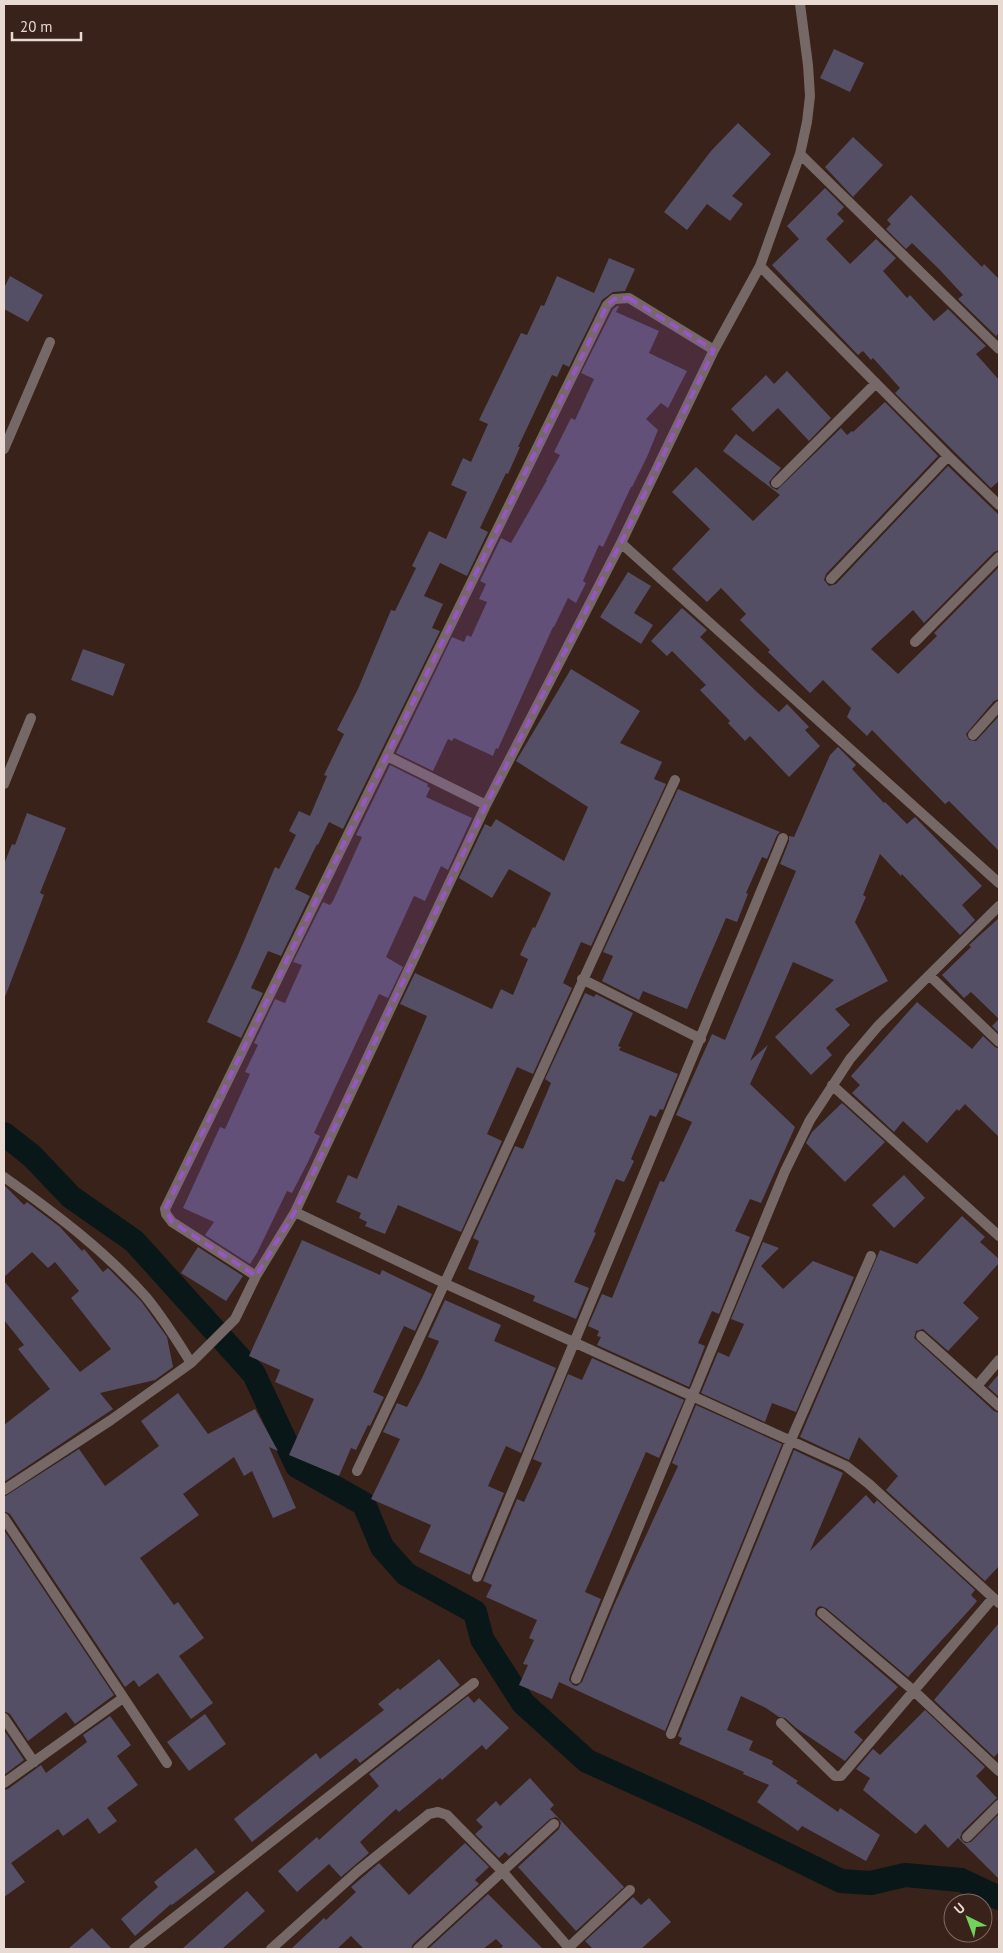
<svg xmlns="http://www.w3.org/2000/svg" width="1003" height="1953" viewBox="0 0 1003 1953" font-family="'PT Sans',sans-serif">
	<style>
		.lines { fill: none; stroke-linecap: round; stroke-linejoin: round }
		.canal { stroke: #091718; stroke-width: 24 }
		.building { fill: #554f66 }
		.minor { stroke: #766866; stroke-width: 10 }
		.marked { fill: #9657c4; fill-opacity: 0.2; stroke: #9657c4; stroke-width: 4; stroke-dasharray: 10 6; stroke-linejoin: round }
	</style>
	<rect width="100%" height="100%" fill="#382219"/>
	<g class="lines">
		<path class="canal" d="M4,1134L32,1156L71,1197L134,1241L254,1374L297,1466L364,1504L382,1547L406,1574L475,1612L482,1639L523,1703L587,1761L702,1813L841,1881L871,1883L905,1875L961,1880L999,1898"/>
	</g>
	<path class="building" d="M834,49L864,63L850,92L820,78Z
		M738,123L771,154L732,196L743,204L730,221L707,204L687,230L664,212L711,151Z
		M853,137L883,165L853,197L825,167Z
		M825,188L844,207L837,214L844,221L826,239L850,264L876,239L896,258L883,271L907,298L910,295L934,321L948,309L986,346L976,354L999,380V481L991,488L895,393L900,388L873,358L871,360L863,351L858,355L772,265L799,239L787,226Z
		M911,195L982,267L984,264L999,279V333L996,336L958,299L963,295L939,269L912,243L906,249L886,229L891,224L887,220Z
		M609,258L635,269L625,291L613,292L602,300L569,367L563,364L557,377L552,375L518,447H520L508,474L506,473L480,528L488,532L467,576L440,563L424,596L443,604L432,628L440,631L343,829L329,822L318,845L317,844L295,889L310,896L281,956L268,951L251,988L263,993L241,1038L207,1022L238,955L275,867L279,869L296,835L289,831L299,811L310,816L327,776L324,775L344,734L337,730L358,689L391,610L395,611L416,568L412,566L429,531L446,539L467,492L451,485L463,458L471,462L488,424L479,420L521,333L527,335L541,305L544,306L557,276L594,293Z
		M10,276L43,295L28,322L4,309V288Z
		M617,306H619L616,312L659,331L649,353L687,371L668,408L661,403L646,419L658,430L647,457L632,487H631L603,547L599,545L583,581L586,583L576,603L568,598L554,627H553L498,749L496,748L493,756L454,738L452,741L448,739L433,771L396,753L452,637L464,642L467,635L471,637L487,602L479,599L486,584L480,581L501,538L511,543L547,480H546L560,455L554,452L571,418L575,420L594,379L581,373L613,309Z
		M787,371L831,418L809,441L778,408L753,432L731,409L766,375L774,384Z
		M885,402L938,456L826,574L824,580L829,586L836,584L948,466L999,515V550L994,552L924,623L913,610L871,649L898,674L937,636L934,633L999,567V699L994,701L966,734L969,740L976,741L999,716V851L949,801L945,804L872,730L867,736L847,717L851,708L823,680L810,693L768,652L770,650L740,620L746,614L721,588L707,602L672,569L710,529L672,492L696,467L753,521L780,495L723,451L736,434L781,468L769,482L771,487L777,490L841,428L847,435L852,431L853,432Z
		M628,572L651,586L634,613L653,625L641,644L600,617Z
		M682,608L707,630L700,637L758,693L779,712L787,704L809,727L805,730L820,746L789,777L750,736L745,741L728,723L730,721L700,690L706,685L672,651L667,656L651,641Z
		M83,649L125,664L113,696L71,680Z
		M571,669L640,711L620,743L662,762L654,779L666,784L591,946L581,942L563,983L572,988L533,1074L517,1067L487,1134L502,1141L461,1232L398,1205L385,1234L365,1226L367,1222L359,1218L361,1213L336,1202L348,1175L357,1179L427,1016L400,1004L415,973L492,1009L501,989L513,995L528,959L520,955L533,927L535,928L551,893L509,869L492,898L459,878L485,824L491,827L496,819L564,861L588,807L516,761Z
		M838,747L856,765L852,769L884,803L885,802L907,824L915,817L982,886L962,905L975,920L960,935L902,874L901,876L880,854L863,895L866,897L855,922L888,981L835,1009L850,1025L826,1048L832,1055L811,1075L775,1037L834,980L793,962L750,1061L768,1045L750,1084L795,1127L761,1203L750,1199L735,1231L750,1237L719,1314L712,1311L698,1343L705,1346L689,1387L597,1345L601,1337L597,1336L599,1331L588,1326L602,1294L612,1298L660,1181L664,1182L692,1122L676,1115L712,1034L725,1040L796,871L780,864L789,841V836L794,837L830,755Z
		M390,765L428,784L427,786L430,788L426,797L472,818L448,870L441,866L425,901L414,896L386,957L403,967L388,998L379,994L314,1133L320,1136L308,1162L292,1193L287,1191L257,1253L250,1264L205,1235L214,1222L183,1208L220,1127L225,1129L250,1074L245,1072L258,1045L254,1043L275,999L285,1003L302,965L293,962L323,902L330,905L333,901L362,837L356,835Z
		M678,789L780,832L777,835L767,859L762,857L746,893L748,894L737,922L726,918L687,1009L643,991L639,1000L602,981L613,956L603,952Z
		M27,813L66,828L40,893L44,895L5,997L4,996V864L12,844L15,845Z
		M999,918V1033L992,1026L999,1019L971,992L964,998L942,975L971,947L969,945Z
		M585,993L594,997L596,994L633,1013L618,1046L621,1047L619,1050L678,1074L663,1110L660,1109L656,1117L650,1115L631,1159L634,1161L624,1182L616,1179L594,1232L596,1233L574,1282L589,1288L576,1319L533,1301L535,1296L468,1269L479,1241L473,1238L515,1146L523,1149L551,1083L545,1079Z
		M917,1002L972,1049L983,1036L995,1047L999,1049V1137L965,1104L959,1111L957,1109L927,1143L903,1121L894,1132L852,1093L860,1085L851,1076Z
		M842,1103L885,1142L845,1182L806,1143L812,1132Z
		M904,1175L925,1198L894,1228L872,1205Z
		M4,1185L24,1205L27,1202L60,1227L82,1251L84,1249L103,1272L108,1268L141,1301L167,1337L173,1367L155,1380L100,1393L113,1409L4,1482V1425L50,1389L18,1349L24,1345L4,1320V1281L80,1372L111,1349L71,1298L79,1291L55,1262L48,1268L32,1252L4,1277Z
		M962,1216L985,1237L980,1242L999,1259V1263L963,1303L979,1318L948,1351L923,1329L916,1331L914,1338L994,1411L999,1413V1566L985,1581L886,1490L898,1476L859,1437L849,1460L800,1437L880,1250L917,1264Z
		M302,1240L380,1275L382,1270L432,1294L415,1331L404,1326L373,1392L384,1397L370,1426L368,1425L356,1450L351,1448L339,1476L289,1455L314,1399L275,1382L280,1370L249,1356Z
		M763,1242L779,1248L761,1266L783,1289L813,1261L854,1277L796,1412L772,1403L765,1422L701,1393L718,1352L729,1357L744,1324L731,1319Z
		M198,1247L243,1276L226,1301L181,1273Z
		M445,1300L501,1325L494,1341L556,1368L521,1453L506,1446L488,1486L504,1493L470,1575L419,1552L431,1525L371,1499L400,1439L383,1432L397,1403L407,1407L422,1378L439,1341L428,1337Z
		M592,1358L684,1400L659,1458L646,1452L585,1592L601,1599L570,1676L569,1680L573,1685L577,1686L582,1682L614,1605L678,1466L672,1463L696,1405L782,1444L665,1731L559,1682L552,1699L519,1685L528,1665L523,1664L534,1640L529,1638L537,1620L486,1597L492,1585L483,1581L517,1499L524,1502L542,1463L533,1459L568,1374L582,1380Z
		M999,1374V1397L988,1387Z
		M178,1393L208,1434L255,1409L278,1451L269,1447L296,1508L273,1518L252,1471L244,1476L234,1457L183,1494L199,1515L140,1558L174,1605L178,1602L204,1638L179,1656L213,1703L191,1719L158,1673L139,1687L134,1680L125,1687L10,1514L4,1511V1497L79,1449L105,1486L159,1446L141,1421Z
		M794,1450L843,1473L810,1551L866,1495L874,1504L877,1500L975,1590L971,1595L977,1601L973,1606L908,1677L826,1608L820,1606L816,1609L815,1615L818,1618L898,1687L854,1732L863,1740L845,1761L796,1728L785,1718L779,1717L766,1708L741,1696L727,1730L753,1741L749,1750L773,1761L772,1764L798,1781L796,1783L838,1812L840,1808L880,1835L866,1861L802,1826L798,1831L757,1802L769,1785L743,1774L744,1772L679,1744L682,1738L678,1736Z
		M4,1530L114,1695L75,1724L66,1712L28,1741L10,1714L4,1711Z
		M999,1623V1752L994,1757L934,1700Z
		M439,1659L460,1685L360,1763L356,1758L252,1842L234,1819L316,1753L320,1759L384,1710L378,1704L398,1688L400,1690Z
		M468,1696L474,1703L479,1698L509,1728L486,1750L482,1745L442,1780L440,1778L399,1812L396,1809L360,1842L369,1853L341,1877L329,1864L297,1892L278,1871L317,1837L319,1840L379,1786L369,1774Z
		M925,1710L985,1767L976,1776L997,1798L962,1832L960,1838L965,1843L971,1842L999,1814V1879L958,1838L948,1848L925,1824L916,1834L863,1790L870,1778L856,1769L873,1749L880,1755Z
		M205,1714L226,1744L189,1771L167,1742Z
		M110,1716L131,1745L117,1756L138,1785L107,1808L117,1821L99,1834L88,1818L63,1836L58,1829L11,1863L25,1882L4,1897V1790L8,1789L41,1765L46,1773L87,1742L83,1735Z
		M4,1730L24,1760L4,1775Z
		M530,1778L554,1805L550,1809L624,1887L576,1931L518,1867L559,1829L561,1823L559,1819L556,1817L550,1819L509,1856L505,1852L499,1858L475,1834L483,1827L476,1820L496,1801L500,1806Z
		M465,1843L489,1867L475,1880L479,1884L413,1944L411,1949H364L351,1936L337,1949H291L324,1918L326,1920L356,1892L351,1887L379,1863L409,1895Z
		M196,1848L215,1872L172,1905L171,1904L135,1936L121,1919L158,1887L154,1882Z
		M247,1891L265,1911L222,1949H182Z
		M488,1894L543,1949H500L503,1946L496,1939L483,1949H428Z
		M633,1897L641,1905L649,1898L671,1922L641,1949H593L585,1941Z
		M92,1928L112,1949H68Z"/>
	<g class="lines">
		<path class="minor" d="M800,154L999,349
			M760,266L948,456L999,505
			M4,449L50,342
			M776,483L876,383
			M621,543L999,883
			M831,579L948,456
			M915,642L999,557
			M973,735L999,706
			M387,756L486,805
			M4,784L31,718
			M930,976L999,1042
			M582,979L701,1039
			M832,1085L999,1236
			M4,1177C55,1213 104,1250 146,1297C163,1318 177,1340 191,1363
			M295,1212L446,1284L846,1466L869,1484L999,1603
			M256,1276L172,1222L166,1214L165,1209L607,305L614,299L629,298L714,350
			M921,1336L999,1406
			M977,1386L999,1360
			M357,1471C466,1242 568,1010 675,780
			M4,1490L111,1420L191,1363L235,1319L256,1276L295,1212L486,805L621,543L714,350L760,266L800,154L807,122L810,96L808,65L800,4
			M4,1518L167,1763
			M477,1577L783,838
			M822,1613L914,1691L999,1771
			M576,1679L785,1171L810,1120L850,1059L878,1026L999,906
			M4,1718L34,1762
			M781,1723L835,1776H841L993,1598
			M671,1734L790,1442L871,1256
			M4,1783L123,1698
			M967,1837L999,1805
			M134,1949L474,1683
			M271,1949L358,1871L429,1814L438,1812L447,1815L502,1871L569,1948
			M418,1949L554,1824
			M567,1949L630,1890"/>
	</g>
	<path class="marked" d="M629,298L714,350L621,543L486,805L295,1212L256,1276L172,1222L165,1209L607,305L614,299Z"/>
	<rect width="1003" height="1953" fill="none" stroke="#e8d9d2" stroke-width="10"/>
	<g transform="translate(968 1918) rotate(318)"><circle r="24" fill="#382219" stroke="#7e6b63"/>
	<path d="M0-4L9 19L0 12L-9 19Z" fill="#73d25c"/>
	<text y="-8" font-size="14" font-weight="bold" text-anchor="middle" fill="#e8d9d2">U</text>
	</g>
	<path d="M12 32v8h69v-8" fill="none" stroke="#e8d9d2" stroke-width="2.5"/>
	<text x="20" y="32" font-size="15" fill="#e8d9d2" stroke="#382219" stroke-width="4" paint-order="stroke">20 m</text>
</svg>
